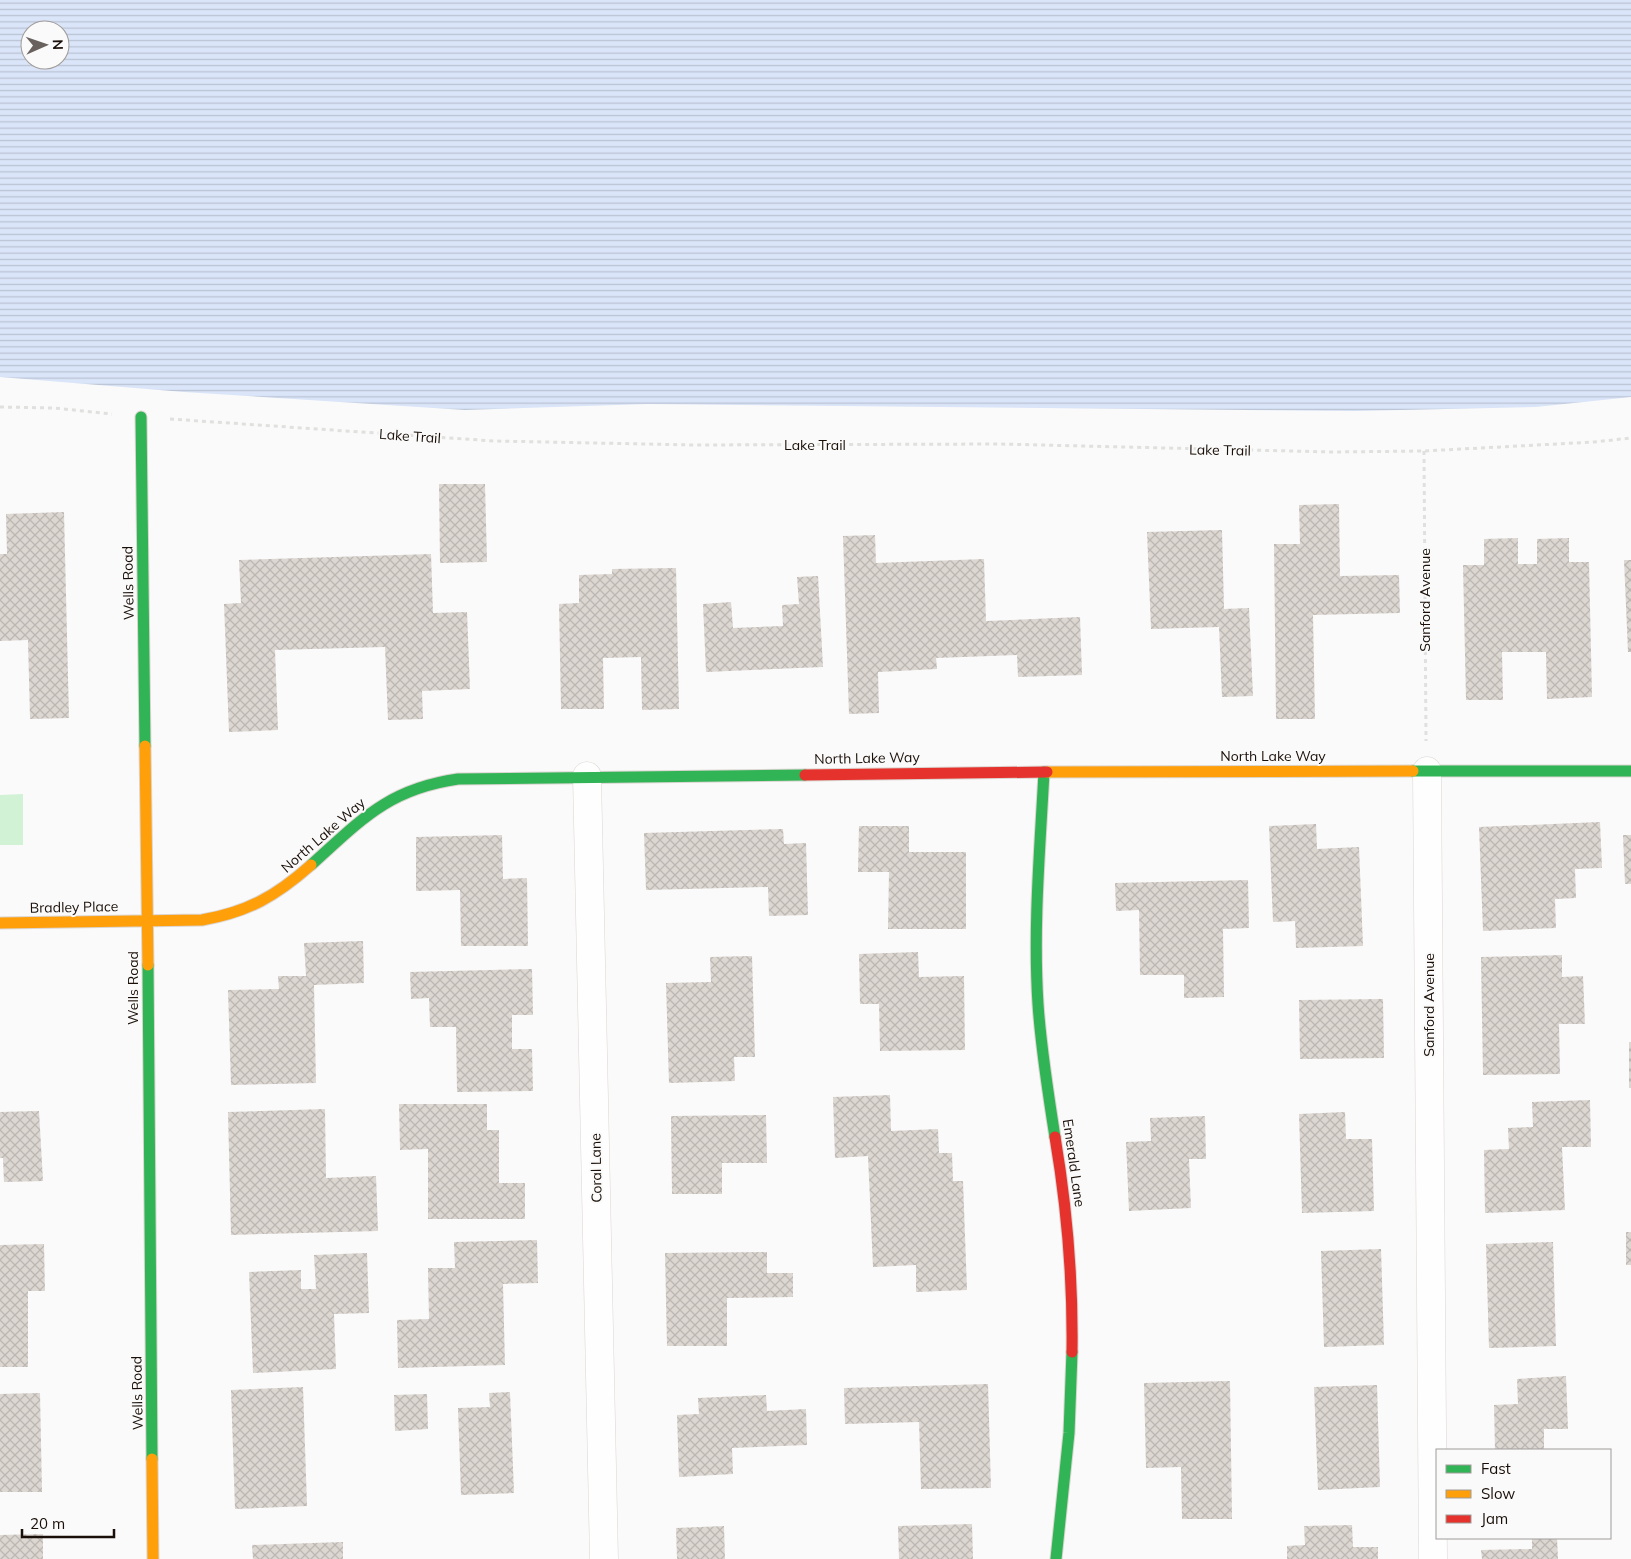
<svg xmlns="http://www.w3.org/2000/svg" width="1631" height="1559" viewBox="0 0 1631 1559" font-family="Mulish,sans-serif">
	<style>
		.pitch { fill: #d2f2d5 }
		.water { fill: url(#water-rules); fill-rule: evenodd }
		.building { fill: url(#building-cross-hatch) }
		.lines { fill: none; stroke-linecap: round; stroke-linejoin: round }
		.street-casing { stroke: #dbd5d1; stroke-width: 29 }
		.fast-casing { stroke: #dbd5d1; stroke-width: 13 }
		.slow-casing { stroke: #dbd5d1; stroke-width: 13 }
		.jam-casing { stroke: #dbd5d1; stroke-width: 13 }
		.path { stroke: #e0e0df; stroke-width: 3; stroke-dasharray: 4 4; stroke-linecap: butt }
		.street { stroke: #fefefe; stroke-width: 28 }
		.fast { stroke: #30b455; stroke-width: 11 }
		.slow { stroke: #ff9f0a; stroke-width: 11 }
		.jam { stroke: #e5322d; stroke-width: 11 }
		.labels { text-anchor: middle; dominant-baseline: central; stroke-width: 4; stroke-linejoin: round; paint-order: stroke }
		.street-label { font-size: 14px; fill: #1a0f08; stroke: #fafafa }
	</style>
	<defs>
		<pattern id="water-rules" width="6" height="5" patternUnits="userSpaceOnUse" patternTransform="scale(1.25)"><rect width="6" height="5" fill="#dae5f9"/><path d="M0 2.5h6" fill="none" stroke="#bac3d4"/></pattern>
		<pattern id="building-cross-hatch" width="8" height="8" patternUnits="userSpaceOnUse" patternTransform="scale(1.25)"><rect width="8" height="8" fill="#ddd7d2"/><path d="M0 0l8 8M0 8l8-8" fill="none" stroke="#bdb7b3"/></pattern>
	</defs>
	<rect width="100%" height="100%" fill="#fafafa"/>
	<path class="pitch" d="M23,794V845H0V795Z"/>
	<path class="water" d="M0,0H1631V397L1536,407L1355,411L648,404L465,410L184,392L0,377ZM30,30H60V60H30Z"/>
	<path class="building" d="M439,484H485L487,562L440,563Z
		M1339,504L1340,576L1399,575L1400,613L1313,615L1315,719H1276L1274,544H1300L1299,505Z
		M64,512L69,718L30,719L28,640L0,641V554H7L6,514Z
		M1222,530L1224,609L1249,608L1253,696L1222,697L1219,627L1151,629L1147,532Z
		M875,535L876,563L984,559L986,621L1080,617L1082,675L1018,677L1017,655L936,658L937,669L878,672L879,713L849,714L843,536Z
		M1518,538V564H1537V539L1569,538V562H1589L1592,697L1547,699L1546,652H1502L1503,700H1466L1463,565H1484V539Z
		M431,554L433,613L467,612L470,689L422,691L423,719L388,720L385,647L275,650L278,730L229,732L224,604L241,603L239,560Z
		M1624,560H1631V652H1628Z
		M676,568L679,709L642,710L641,657L603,658L604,709H561L559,604L579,603V575L612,574V569Z
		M818,576L823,667L706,672L703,604L731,602L733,628L783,626L782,605L799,604L797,577Z
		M1600,822L1602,868L1575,869L1576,898L1555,899L1556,928L1483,931L1479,827Z
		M1316,824L1317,849L1359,847L1363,946L1296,948L1295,921L1273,922L1269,826Z
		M859,826H909V852H966V929H888L889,872H858Z
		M783,829L784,844L806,843L808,915L769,916L768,887L646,890L644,833Z
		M502,835L503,879L527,878L528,946H461L460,890L416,891V837Z
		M1623,835H1631V884H1625Z
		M1248,880L1249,928L1223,929L1224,997L1184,998V975H1140L1139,910L1116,911L1115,883Z
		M363,941L364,983L314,985L316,1083L231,1085L228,990L279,989L278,976H306L304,943Z
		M918,952L919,977L964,976L965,1050L880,1051L879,1004H860L859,954Z
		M1562,955V977L1583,976L1585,1024H1559L1560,1074L1483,1075L1481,957Z
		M752,956L755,1057H734L735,1081L669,1083L666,983L711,982L710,957Z
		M532,969L533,1015H512V1049H532L533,1091L457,1092L456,1027H430L429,998L411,999L410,972Z
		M1383,999L1384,1058L1300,1059L1299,1000Z
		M1629,1042H1631V1088H1629Z
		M890,1095L891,1131L938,1129L939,1153H952L953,1181H963L967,1290L916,1292V1265L873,1267L868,1156L835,1158L833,1097Z
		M1590,1100L1591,1147H1562L1565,1210L1485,1213L1484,1150L1509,1149L1508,1128L1533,1127L1532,1102Z
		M399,1104H487V1130H499V1183H525V1219H428V1149L400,1150Z
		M325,1109L326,1178L376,1176L378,1231L231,1235L228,1112Z
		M39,1111L43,1181L4,1182L3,1158H0V1112Z
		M1345,1112L1346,1139H1372L1374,1211L1302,1213L1299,1114Z
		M766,1115L767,1163H722V1194H672L671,1116Z
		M1205,1116L1206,1159H1189L1191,1208L1129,1211L1126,1142L1151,1141L1150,1118Z
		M1626,1232H1631V1265H1626Z
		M537,1240L538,1283L503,1284L505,1365L398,1368L397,1320L429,1319L428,1268H455L454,1242Z
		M1553,1242L1556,1346L1489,1348L1486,1244Z
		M44,1244L45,1291H28V1367H0V1245Z
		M1381,1249L1384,1345L1324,1347L1321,1251Z
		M767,1252V1273H793V1297L727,1298V1346H667L665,1253Z
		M367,1253L369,1313L334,1314L336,1369L253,1373L249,1272L301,1270V1289H316L314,1255Z
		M1566,1376L1568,1429H1544V1450H1495L1494,1405L1518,1404L1517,1379Z
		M1230,1381L1232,1519H1182L1181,1467L1146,1468L1144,1383Z
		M988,1384L991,1488L921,1489L919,1422L845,1424L844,1388Z
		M1377,1385L1380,1487L1318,1490L1314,1387Z
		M303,1387L307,1506L235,1509L231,1390Z
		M510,1392L514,1493L461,1495L458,1408L490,1407L489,1393Z
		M40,1393L42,1492H0V1394Z
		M427,1394L428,1429L395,1431L394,1395Z
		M766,1395L767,1411L806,1409L807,1445L732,1448L733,1474L679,1477L677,1415L699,1414L698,1398Z
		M972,1524L973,1559H899L898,1526Z
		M1352,1525L1353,1547H1378V1559H1287V1546L1305,1545L1304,1526Z
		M724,1526L725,1559H677L676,1528Z
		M43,1534V1559H0V1535Z
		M1532,1538H1557L1558,1559H1482L1481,1550L1532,1549Z
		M343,1542V1559H253L252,1545Z"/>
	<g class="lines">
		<defs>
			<path id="street" d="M1427,771L1433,1559
				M587,776L604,1559"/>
			<path id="fast" d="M141,417L145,746
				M1413,771H1631
				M1044,772C1040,849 1033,927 1038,1004C1041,1049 1048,1093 1055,1137
				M311,865C361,820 388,789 458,779L805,775
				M148,965L152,1459
				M1056,1559L1069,1433L1072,1352"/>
			<path id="slow" d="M145,746L148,965
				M1047,772L1413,771
				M0,923L202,920C248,912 276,896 311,865
				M152,1459L153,1559"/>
			<path id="jam" d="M805,775L1047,772
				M1055,1137C1067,1208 1073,1280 1072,1352"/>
		</defs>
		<use href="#street" class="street-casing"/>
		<use href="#fast" class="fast-casing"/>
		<use href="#slow" class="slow-casing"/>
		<use href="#jam" class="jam-casing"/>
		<path class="path" d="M0,407L54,408L112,414
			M170,419L494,441L695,445L1000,444L1332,452L1424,451L1594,442L1631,438
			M1424,451L1426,741"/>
		<use href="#street" class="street"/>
		<use href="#fast" class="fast"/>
		<use href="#slow" class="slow"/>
		<use href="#jam" class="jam"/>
	</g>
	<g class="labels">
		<g class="street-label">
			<text transform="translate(410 436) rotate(4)">Lake Trail</text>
			<text x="815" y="445">Lake Trail</text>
			<text transform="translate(1220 450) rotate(1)">Lake Trail</text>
			<text transform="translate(128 583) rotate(-91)">Wells Road</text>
			<text transform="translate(1425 600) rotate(-90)">Sanford Avenue</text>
			<text x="1273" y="756">North Lake Way</text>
			<text transform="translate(867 758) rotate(-1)">North Lake Way</text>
			<text transform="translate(323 835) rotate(-41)">North Lake Way</text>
			<text transform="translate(74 907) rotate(-1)">Bradley Place</text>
			<text transform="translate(133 988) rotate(-90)">Wells Road</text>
			<text transform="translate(1429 1005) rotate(-90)">Sanford Avenue</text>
			<text transform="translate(1074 1163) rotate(82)">Emerald Lane</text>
			<text transform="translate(596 1168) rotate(-91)">Coral Lane</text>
			<text transform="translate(137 1393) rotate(-91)">Wells Road</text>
		</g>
	</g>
	<rect x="1436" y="1449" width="175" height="90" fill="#fafafa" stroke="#a09c99"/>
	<rect x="1446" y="1465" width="25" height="8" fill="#30b455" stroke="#a09c99"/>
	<text x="1481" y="1474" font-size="15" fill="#1a0f08">Fast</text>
	<rect x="1446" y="1490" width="25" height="8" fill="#ff9f0a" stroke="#a09c99"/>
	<text x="1481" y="1499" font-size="15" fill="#1a0f08">Slow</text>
	<rect x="1446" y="1515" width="25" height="8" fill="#e5322d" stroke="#a09c99"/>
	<text x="1481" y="1524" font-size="15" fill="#1a0f08">Jam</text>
	<g transform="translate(45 45) rotate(88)"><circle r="24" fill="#fafafa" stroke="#a09c99"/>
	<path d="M0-4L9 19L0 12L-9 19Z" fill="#68615d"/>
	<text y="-8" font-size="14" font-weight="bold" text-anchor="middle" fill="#1a0f08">N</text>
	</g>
	<path d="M22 1529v8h92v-8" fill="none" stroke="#1a0f08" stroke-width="2.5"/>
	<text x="30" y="1529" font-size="15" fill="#1a0f08" stroke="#fafafa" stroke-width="4" paint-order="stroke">20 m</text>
</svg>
